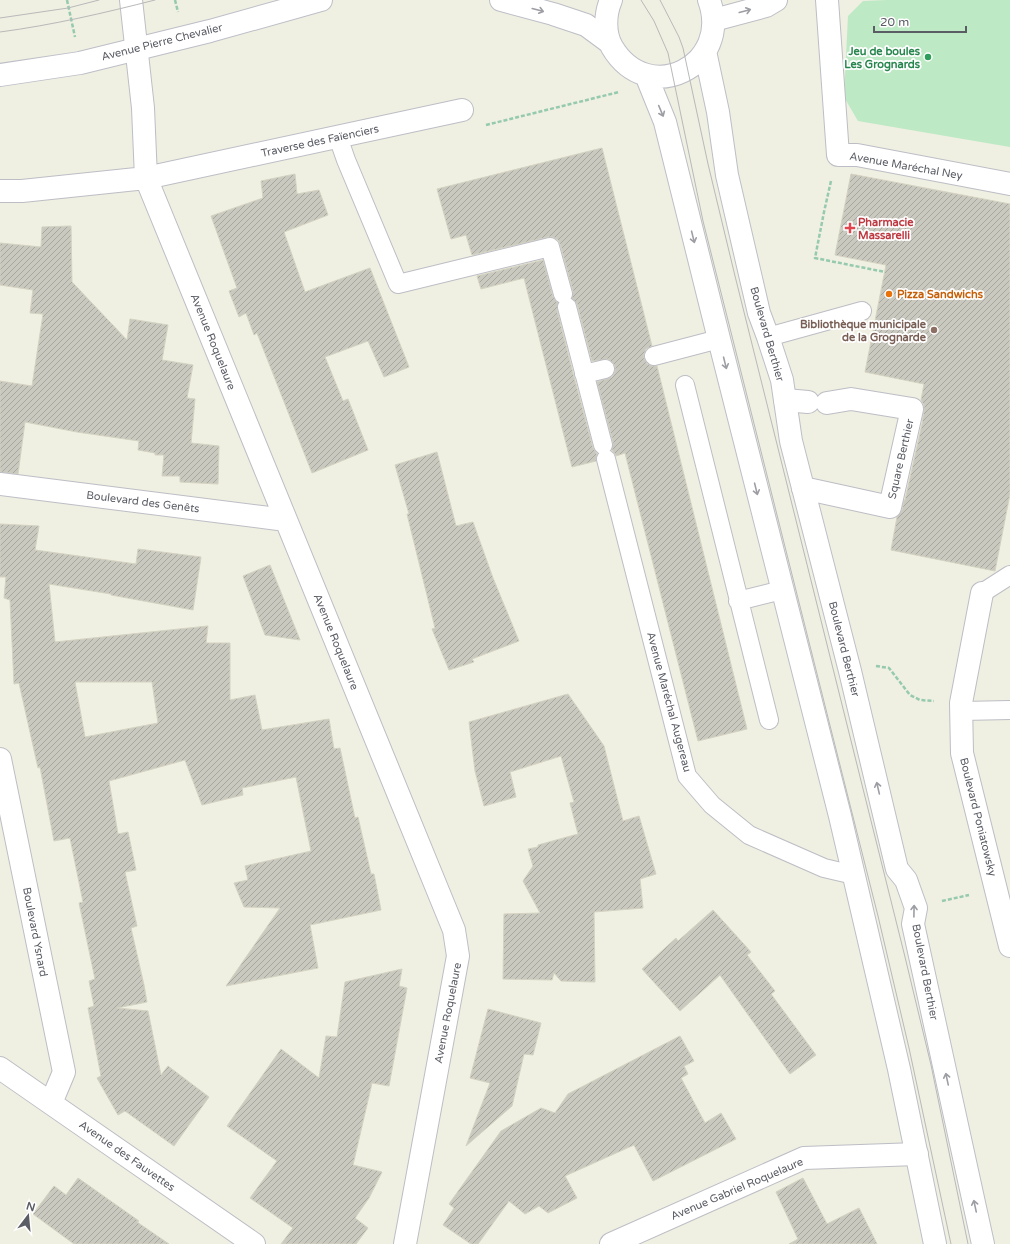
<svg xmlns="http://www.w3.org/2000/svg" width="1010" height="1244" viewBox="0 0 1010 1244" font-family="'Varela Round',sans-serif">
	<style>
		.park { fill: #bde9c5 }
		.building { fill: url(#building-hatch); stroke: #d4d2c0; fill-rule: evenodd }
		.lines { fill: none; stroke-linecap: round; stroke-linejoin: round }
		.lane-casing { stroke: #bdbec5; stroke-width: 20 }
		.street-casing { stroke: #bdbec5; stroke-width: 24 }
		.secondary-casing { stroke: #bdbfc7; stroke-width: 24 }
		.path { stroke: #95caaf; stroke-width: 2.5; stroke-dasharray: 4 2; stroke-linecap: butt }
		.lane { stroke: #fff; stroke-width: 18 }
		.street { stroke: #fff; stroke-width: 22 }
		.secondary { stroke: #fff; stroke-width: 22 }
		.tram { stroke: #b8b9b9; stroke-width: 1 }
		.oneway { stroke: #9d9ea3 }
		.leisure-dot { fill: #2e9e5b; stroke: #fff; stroke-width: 1.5 }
		.health-dot { fill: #e0444e; stroke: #fff; stroke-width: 1.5 }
		.food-dot { fill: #e8710a; stroke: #fff; stroke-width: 1.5 }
		.education-dot { fill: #8d6e63; stroke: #fff; stroke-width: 1.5 }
		.labels { text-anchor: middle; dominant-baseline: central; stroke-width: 3.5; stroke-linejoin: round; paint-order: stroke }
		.street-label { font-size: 11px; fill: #5b5d65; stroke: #fff }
		.leisure-label { font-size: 11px; font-weight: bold; fill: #27864d; stroke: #fff; text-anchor: end }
		.health-label { font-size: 11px; font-weight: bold; fill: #be3a42; stroke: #fff; text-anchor: start }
		.food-label { font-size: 11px; font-weight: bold; fill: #c56008; stroke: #fff; text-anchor: start }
		.education-label { font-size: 11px; font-weight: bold; fill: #785e54; stroke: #fff; text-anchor: end }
	</style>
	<defs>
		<pattern id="building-hatch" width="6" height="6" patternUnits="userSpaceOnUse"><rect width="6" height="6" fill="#cac9bf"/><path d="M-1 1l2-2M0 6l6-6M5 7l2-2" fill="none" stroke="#a7a69f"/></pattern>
	</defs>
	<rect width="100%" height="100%" fill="#efefe2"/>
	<path class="park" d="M887,0H1010V147L858,121L844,97L848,16L863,1Z"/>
	<path class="building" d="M602,148L652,346L646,349L644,354V358L647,364L652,366H657L747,729L698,741L625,453L616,456L612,450L613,442L597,382L612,377L615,372V366L612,362L608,359L592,361L577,304L572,298L573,291L560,244L558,240L553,237H548L472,255L466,235L451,239L437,189Z
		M295,174L297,194L319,190L328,215L284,232L305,292L370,268L409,367L384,377L368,341L325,357L343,401L348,399L368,450L312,473L257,333L254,335L246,313L239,317L229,291L237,288L211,216L263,198L261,181Z
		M851,174L1010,204V494L995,571L891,550L897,517L902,510L904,500H905L922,424L924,411V405L921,400L924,384L865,372L886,265L835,255Z
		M71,226L72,282L127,340L130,319L168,325L162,360L193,365L187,398L195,399L191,443L219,446L218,484L180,482V476H162L164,455H155V453L138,450L139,441L77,432L25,422L18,474L0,472V381L32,386L43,314L30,313L33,290L0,285V243L41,247L42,227Z
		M543,260L553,297L558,303L557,310L574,377L593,448L597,454L596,461L572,467L524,278L481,289L477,276Z
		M437,452L456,526L473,522L493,578L519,641L472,659L474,662L449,670L432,629L435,628L407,514H409L395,465Z
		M0,524L39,526L35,550L136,564L138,549L201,557L193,610L111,595V594L49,584L55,642L208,626L206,643H230V700L255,695L262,730L329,719L334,749L340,748L355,818L358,817L371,874H374L381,910L310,925L318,968L226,986L280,908L244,907L234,883L248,880L245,866L311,851L296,777L242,788L243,795L202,805L185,760L109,781L118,834L128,832L136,870L125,872L137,926L131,928L144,985L147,1002L117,1008L148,1011L161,1075L168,1066L209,1097L174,1146L125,1111L118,1115L97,1078L101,1076L88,1008L94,1006L89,981L95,979L79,903L83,902L70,838L54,841L40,767L38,768L19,683L14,684L10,600L4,598L6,577H0ZM75,682H152L158,723L85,737Z
		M270,565L300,640L265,635L243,576Z
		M568,694L604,746L623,821L639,816L656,874L640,879L643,908L594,912L595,982L561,981L554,973L552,980L503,979L504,914L540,913L523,881L533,866L528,849L538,847V845L578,834L570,803L574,802L561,756L510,772L516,797L484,806L475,771L469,722Z
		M713,910L751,952L747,955L775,991L771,994L816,1055L790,1074L720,975L680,1011L642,969L676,938L678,941Z
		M402,969L399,986L407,988L389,1086L372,1083L353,1165L382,1172L369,1198L355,1218L368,1228L356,1244H281L293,1228L250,1198L277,1161L227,1126L281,1049L319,1078L326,1036L337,1037L345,982Z
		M488,1009L541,1023L533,1055L524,1054L512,1106L466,1146L490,1083L470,1078Z
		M680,1036L694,1061L684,1066L688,1074L681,1078L705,1123L721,1113L736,1139L653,1181L634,1145L565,1176L577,1198L548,1213L539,1206L525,1214L509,1201L478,1244H471L443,1225L454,1208L449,1204L501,1131L541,1108L555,1113L568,1094Z
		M78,1178L139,1221L137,1222L169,1244H74L33,1214L54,1186L66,1195Z
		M803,1178L827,1224L859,1208L877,1244H789L798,1239L776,1192Z"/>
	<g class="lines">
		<defs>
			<path id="lane" d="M338,137L346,160L398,284L550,247L563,294
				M567,307L603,445
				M768,337L862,311
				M654,356L719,339
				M584,374L605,369
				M685,385L769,720
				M606,459L687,776L712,805L749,835L824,868L854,875
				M982,593L1010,575
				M738,601L782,590
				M962,711L1010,710"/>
			<path id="street" d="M131,0L143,108L146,178L454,930L458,956L405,1244
				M827,0L838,155H857L1010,184
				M714,20L766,6L776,0
				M0,191H22L146,178L462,110
				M785,400L808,402
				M0,484L286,520
				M803,488L890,507L912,409L851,399L827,403
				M982,593L961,703L962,753L1010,946
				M0,759L64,1072L51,1103
				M0,1068L254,1244
				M611,1244L804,1158L917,1154"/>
			<path id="secondary" d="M501,0L553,14L586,25L609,42
				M611,0C605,14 604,33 612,47C648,108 733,66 709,0
				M705,51L718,112L727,175L759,313L768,337L782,380L791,441L850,671L897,869L906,880L916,908L913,924L983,1244
				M0,75L80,63L210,31L321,0
				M646,75L665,122L719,339L840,816L899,1069L935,1244"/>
		</defs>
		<use href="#lane" class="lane-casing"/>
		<use href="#street" class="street-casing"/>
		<use href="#secondary" class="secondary-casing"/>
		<path class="path" d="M67,0L75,37
			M175,0L178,12
			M486,125L619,92
			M831,181L824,212L815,258L885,272
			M876,666L889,668L910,695L920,700L934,701
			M942,901L969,895"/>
		<use href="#lane" class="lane"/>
		<use href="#street" class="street"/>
		<use href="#secondary" class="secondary"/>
		<path class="tram" d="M641,0L654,21L668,53L703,221L878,916L909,1048L951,1244
			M660,0L679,37L683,48L708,164L735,276L905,957L931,1065L968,1244
			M0,18L68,8L99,0
			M0,32C53,25 104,13 155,0"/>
	</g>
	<defs><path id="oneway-shaft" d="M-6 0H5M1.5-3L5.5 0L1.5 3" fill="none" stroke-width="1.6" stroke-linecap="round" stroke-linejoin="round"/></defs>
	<g class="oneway">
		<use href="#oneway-shaft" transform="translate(538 10) rotate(15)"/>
		<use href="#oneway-shaft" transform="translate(745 11) rotate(-15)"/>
		<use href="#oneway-shaft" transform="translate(661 111) rotate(67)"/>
		<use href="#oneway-shaft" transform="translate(693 237) rotate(76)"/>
		<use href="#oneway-shaft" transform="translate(725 363) rotate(76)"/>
		<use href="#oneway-shaft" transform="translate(756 489) rotate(76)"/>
		<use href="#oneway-shaft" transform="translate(878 788) rotate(-103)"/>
		<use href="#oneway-shaft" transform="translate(914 911) rotate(-89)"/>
		<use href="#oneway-shaft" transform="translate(947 1079) rotate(-102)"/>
		<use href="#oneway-shaft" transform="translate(975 1206) rotate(-102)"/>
	</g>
	<circle class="leisure-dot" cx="928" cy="57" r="4"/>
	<path class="health-dot" d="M848 222h4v4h4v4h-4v4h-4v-4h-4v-4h4z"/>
	<circle class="food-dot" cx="889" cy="294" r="4"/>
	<circle class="education-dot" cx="934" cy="330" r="4"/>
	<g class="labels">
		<g class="street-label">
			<text transform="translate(162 42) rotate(-14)">Avenue Pierre Chevalier</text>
			<text transform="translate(320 141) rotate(-12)">Traverse des Faïenciers</text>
			<text transform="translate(906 166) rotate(10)">Avenue Maréchal Ney</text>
			<text transform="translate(767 334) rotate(74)">Boulevard Berthier</text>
			<text transform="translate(213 342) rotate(68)">Avenue Roquelaure</text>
			<text transform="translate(901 459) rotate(-77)">Square Berthier</text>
			<text transform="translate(143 502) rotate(7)">Boulevard des Genêts</text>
			<text transform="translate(336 642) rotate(68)">Avenue Roquelaure</text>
			<text transform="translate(844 649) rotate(76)">Boulevard Berthier</text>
			<text transform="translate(669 702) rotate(75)">Avenue Maréchal Augereau</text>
			<text transform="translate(978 817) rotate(76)">Boulevard Poniatowsky</text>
			<text transform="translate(35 932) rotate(79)">Boulevard Ysnard</text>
			<text transform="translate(925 972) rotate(79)">Boulevard Berthier</text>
			<text transform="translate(448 1013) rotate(-79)">Avenue Roquelaure</text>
			<text transform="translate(127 1156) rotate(35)">Avenue des Fauvettes</text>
			<text transform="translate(737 1189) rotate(-23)">Avenue Gabriel Roquelaure</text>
		</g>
		<g class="leisure-label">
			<text x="920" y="51">Jeu de boules<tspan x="920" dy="13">Les Grognards</tspan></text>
		</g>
		<g class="health-label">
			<text x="858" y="222">Pharmacie<tspan x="858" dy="13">Massarelli</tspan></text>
		</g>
		<g class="food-label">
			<text x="897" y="294">Pizza Sandwichs</text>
		</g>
		<g class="education-label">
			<text x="926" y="324">Bibliothèque municipale<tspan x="926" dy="13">de la Grognarde</tspan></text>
		</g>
	</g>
	<g transform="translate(28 1216) rotate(16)" stroke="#ffffff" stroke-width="3" paint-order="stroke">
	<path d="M0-3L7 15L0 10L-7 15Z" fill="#5b5d65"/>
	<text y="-6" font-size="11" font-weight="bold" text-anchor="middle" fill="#5b5d65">N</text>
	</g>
	<path d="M874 26v6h92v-6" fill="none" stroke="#5b5d65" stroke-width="2"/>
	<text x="880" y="26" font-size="12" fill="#5b5d65" stroke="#ffffff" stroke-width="3" paint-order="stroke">20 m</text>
</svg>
